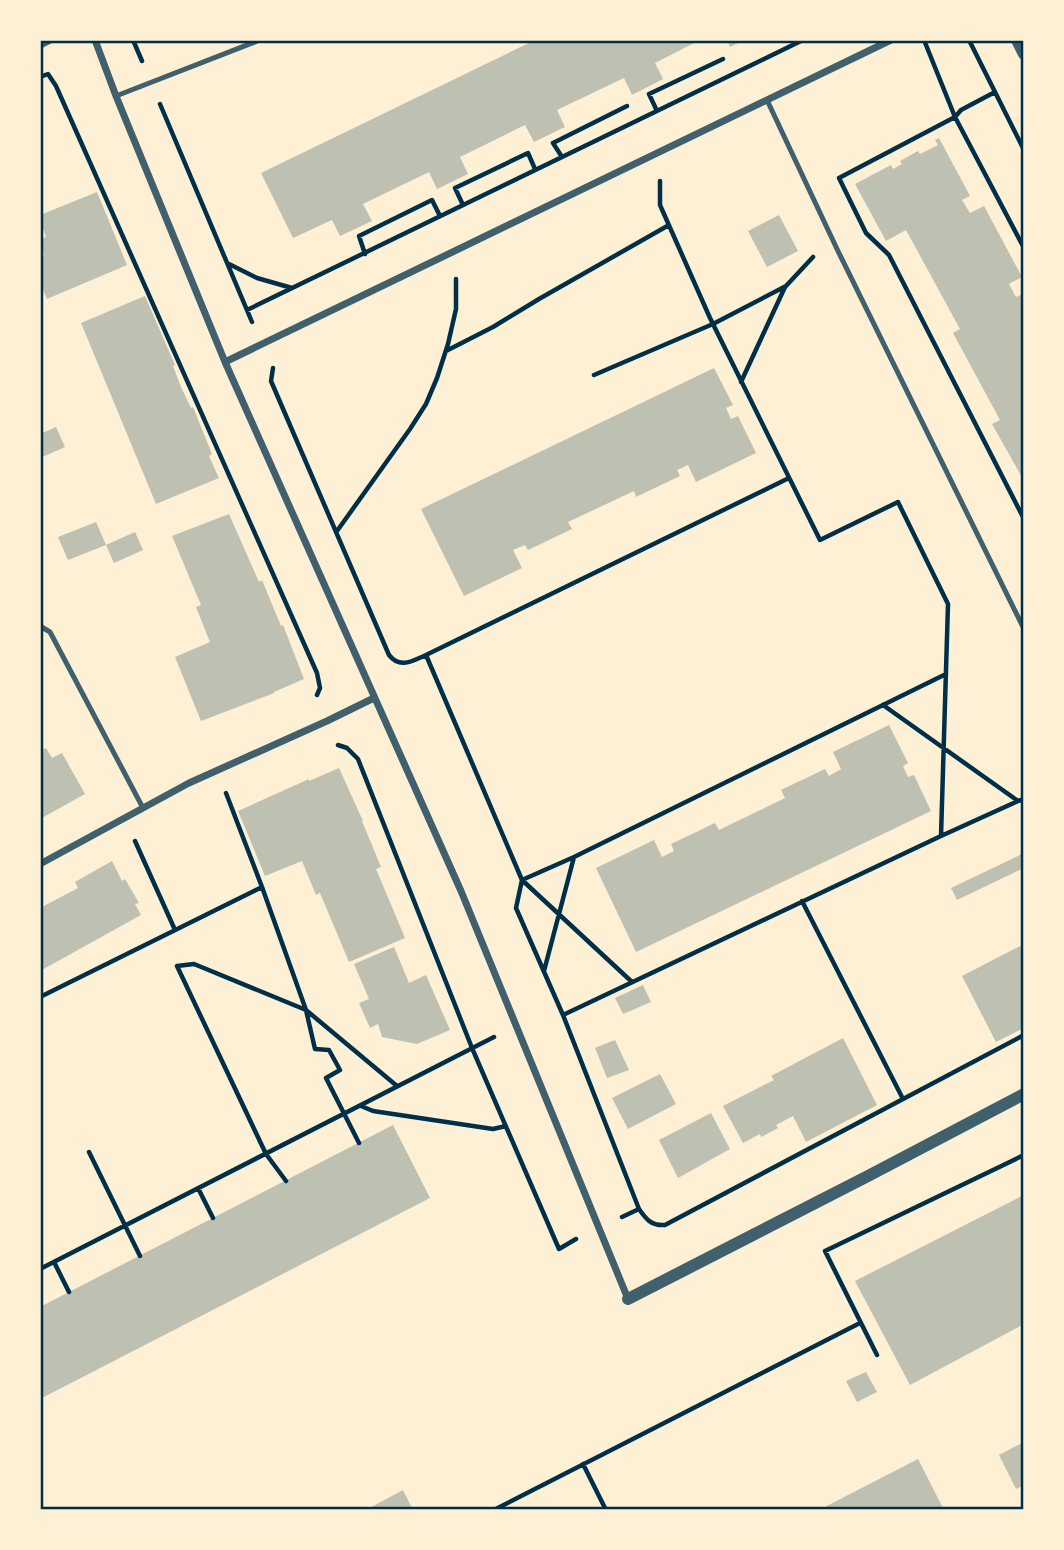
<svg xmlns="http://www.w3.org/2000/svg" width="1064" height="1550" viewBox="0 0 1064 1550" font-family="'PT Sans Narrow',sans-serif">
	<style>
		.building { fill: #bec0b2 }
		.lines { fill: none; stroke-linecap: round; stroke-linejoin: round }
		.path { stroke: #003049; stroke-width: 4.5 }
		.service { stroke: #3f606c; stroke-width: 5 }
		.minor { stroke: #3f606c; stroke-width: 7 }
		.tertiary { stroke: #3f606c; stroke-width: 12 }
		.neatline { fill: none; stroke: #003049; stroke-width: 2.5 }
	</style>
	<rect width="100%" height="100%" fill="#fdf0d5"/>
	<path class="building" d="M535,40H700L655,63L663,79L632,95L624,78L557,110L565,127L534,142L525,125L460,157L468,174L437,189L429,172L363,204L372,221L340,236L332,220L293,238L261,173Z
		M727,40H744L730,47Z
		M939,138L970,196L962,200L970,213L984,206L1022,277L1009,284L1016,297L1023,294L1024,295V481L992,424L1000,420L953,333L960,329L906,230L886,241L855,184L891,165L893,169L902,164L900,161L918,151L920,154L938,145L935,140Z
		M97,192L127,265L47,299L40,283V257L44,255L40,246V239L46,237L40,220V215Z
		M779,215L798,251L767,267L748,231Z
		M145,296L175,365L173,366L181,387L191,408L193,407L212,454L209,456L219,478L156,504L81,323Z
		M714,368L733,405L726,408L731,419L738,416L756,453L696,482L688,465L677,470L680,476L636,497L634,491L568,522L572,529L528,550L525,545L513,550L522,568L464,596L421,509Z
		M56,427L65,447L40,458V434Z
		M229,514L259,582L262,580L281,626L283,625L304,679L274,692V693L201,721L175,657L210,642L196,607L201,605L172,536Z
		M96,522L106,545L68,560L58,537Z
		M135,532L143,550L114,563L106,545Z
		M889,725L908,763L903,766L908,777L914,775L931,811L636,952L596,868L654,840L662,857L674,851L671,844L715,823L719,830L785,798L781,790L825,769L829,776L841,769L833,752Z
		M46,748L52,758L62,753L85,794L40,819V751Z
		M339,768L363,821H362L381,867L376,869L405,938L349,962L320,893L316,895L302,861L265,876L238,811L309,779V781Z
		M1024,853V868L957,900L951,888Z
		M112,861L122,881L125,879L139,903L135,904L141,915L40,971V908L78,888L75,882Z
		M1024,944V1028L996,1042L962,976Z
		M394,947L409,983L426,975L450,1030L417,1044L382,1037L378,1024L370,1028L359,1003L369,999L354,964Z
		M643,985L651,1002L623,1014L615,998Z
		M843,1038L877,1105L806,1142L793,1116L776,1125L778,1128L761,1137L760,1134L743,1143L723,1106L774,1080L771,1076Z
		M615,1040L629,1070L607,1078L595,1048Z
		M660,1074L676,1104L628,1129L612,1098Z
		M711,1113L730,1149L678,1178L659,1140Z
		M393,1125L430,1198L40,1399V1307Z
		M1024,1195V1324L910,1385L855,1281Z
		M866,1372L877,1392L857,1402L846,1381Z
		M1024,1442V1485L1016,1489L999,1455Z
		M918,1459L944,1510H819Z
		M403,1490L413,1510H366Z"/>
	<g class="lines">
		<path class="path" d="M133,40L142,61
			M924,40L955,117L1024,248
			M969,40L1024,150
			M40,77L48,74L56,86L317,673L320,688L317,695
			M995,92L961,110L955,117L839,178L866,233L889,255L1024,519
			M160,104L252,322
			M657,111L649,94L723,59
			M562,157L553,143L627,106
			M660,181V205L710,318L820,540L898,502L948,604L941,836L563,1015L516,908L522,880L426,655L789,478
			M463,205L455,188L528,153L535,169
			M365,254L359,236L432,200L440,216
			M229,264L257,278L292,288
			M247,310L803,40
			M446,351L493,327L539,299L669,225
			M273,368L271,381L389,655C400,669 412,661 426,655
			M594,375L713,324L786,286L813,257
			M741,382L785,287
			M337,531L410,429L426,404L437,378L448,344L456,309V279
			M883,705L1018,801L1024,799
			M338,745L347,748L358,759L472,1048L559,1249L576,1239
			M226,793L262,887
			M941,836L1018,801
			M135,841L175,930
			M574,857L946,674
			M802,901L903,1099
			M544,971L574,857L522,880L632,982
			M40,997L262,887L306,1010L315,1049L329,1050L340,1070L326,1078L359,1143
			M563,1015L639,1209
			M361,1106L373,1111L493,1129L506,1126
			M89,1152L140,1256
			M286,1181L266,1154L177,966L194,964L306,1010L397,1086
			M198,1188L213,1218
			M622,1217L639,1209C646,1219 651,1226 665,1225L1024,1035
			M54,1262L69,1292
			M40,1269L494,1037
			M877,1355L825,1251L1024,1155
			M583,1464L606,1510
			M494,1510L860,1323"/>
		<path class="service" d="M116,96L260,40
			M767,100L837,249L1024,629
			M40,626L50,632L143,808"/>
		<path class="minor" d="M95,40L116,96L225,362L461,891L628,1299
			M40,45L50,40
			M225,362L891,40
			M40,864L189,783L327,721L374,698"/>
		<path class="tertiary" d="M1017,40L1024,54
			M628,1299L868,1176L1024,1094"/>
	</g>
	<rect width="1064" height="1550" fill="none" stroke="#fdf0d5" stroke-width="84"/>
	<rect x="42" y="42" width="980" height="1466" class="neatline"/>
</svg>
